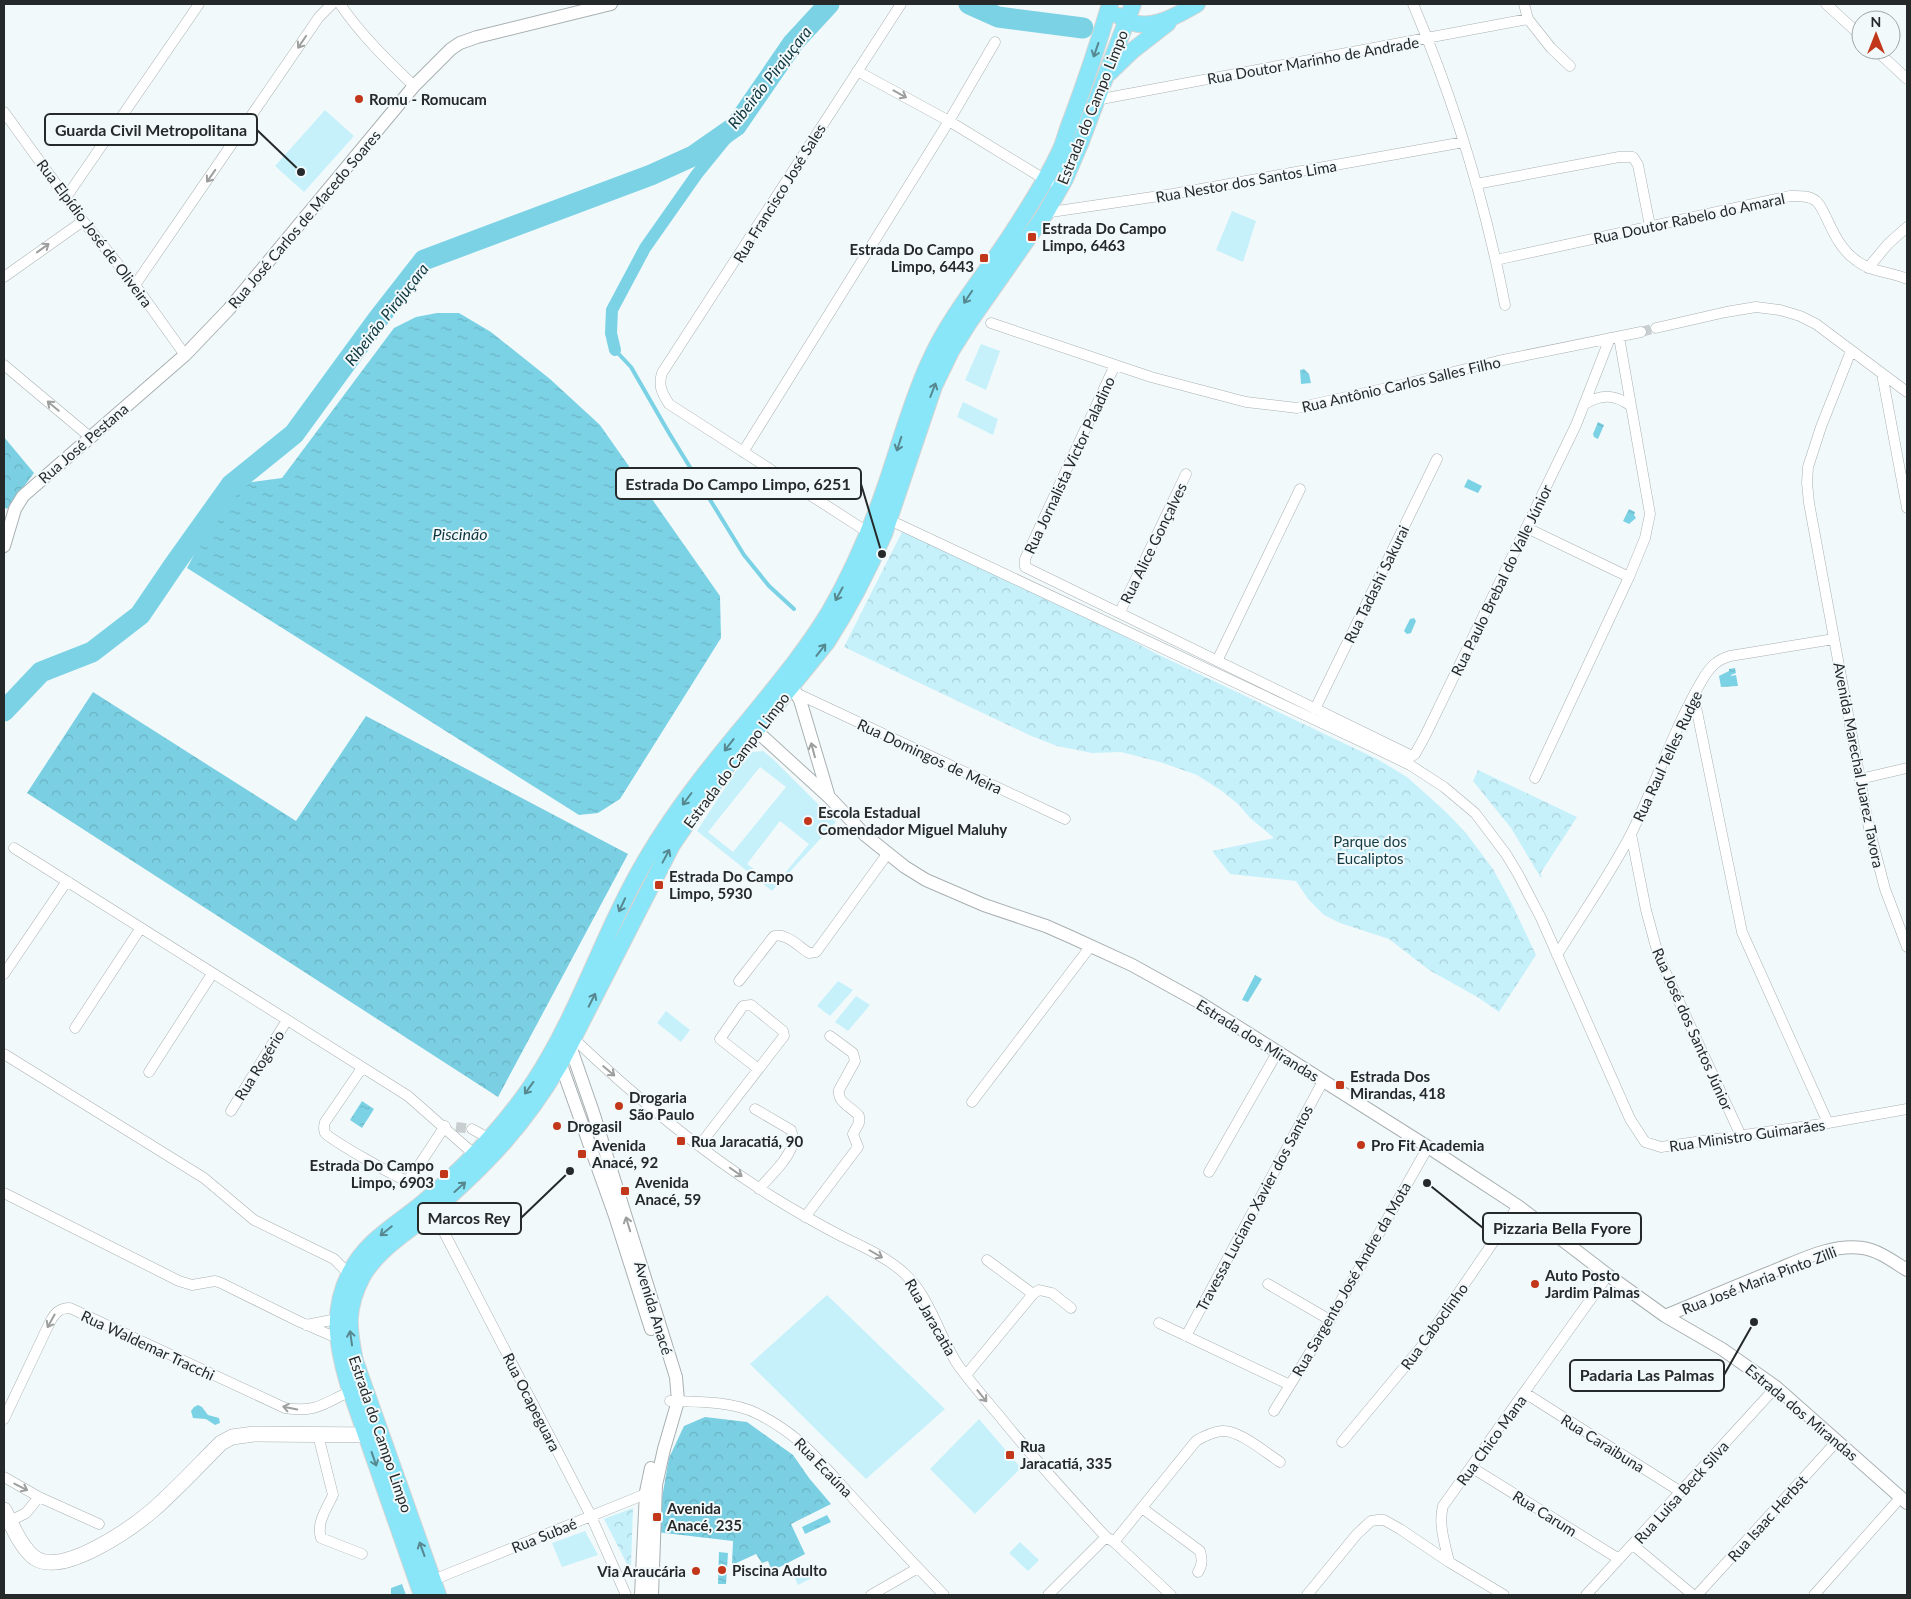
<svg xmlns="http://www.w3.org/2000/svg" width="1911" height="1599" viewBox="0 0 1911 1599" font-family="Lato,sans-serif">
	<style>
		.forest { fill: url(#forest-crowns) }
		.park { fill: url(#park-crowns) }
		.pitch { fill: #c6f1fb; fill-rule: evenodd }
		.water { fill: url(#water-ripples) }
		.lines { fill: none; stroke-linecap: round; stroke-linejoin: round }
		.stream { stroke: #7cd2e5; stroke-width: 4 }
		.canal { stroke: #7cd2e5; stroke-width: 12 }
		.river { stroke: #7cd2e5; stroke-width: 21 }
		.minor-tunnel { stroke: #c9cfd1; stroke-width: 10; stroke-dasharray: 10 5; stroke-linecap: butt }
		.minor-casing { stroke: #a9b0b2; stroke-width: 11 }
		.tertiary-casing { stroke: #a9b0b2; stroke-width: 14 }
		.secondary-casing { stroke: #a9b0b2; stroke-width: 16 }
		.primary-casing { stroke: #d4d4d4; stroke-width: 18 }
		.minor { stroke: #fff; stroke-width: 10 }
		.tertiary { stroke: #fff; stroke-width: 12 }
		.secondary { stroke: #fff; stroke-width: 15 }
		.primary { stroke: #88e6f8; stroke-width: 16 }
		.oneway { stroke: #9d9f9f }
		.oneway2 { stroke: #578890 }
		.poi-dot { fill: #c2371a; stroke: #f2f9fb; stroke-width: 2 }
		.labels { text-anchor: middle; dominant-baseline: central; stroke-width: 4; stroke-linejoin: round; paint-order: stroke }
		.street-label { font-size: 15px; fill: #262929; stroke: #f2f9fb }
		.poi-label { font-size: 15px; font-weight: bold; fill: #262929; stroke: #f2f9fb; text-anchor: start }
		.park-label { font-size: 15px; fill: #123b43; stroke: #f2f9fb }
		.water-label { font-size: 16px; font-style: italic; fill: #0e3740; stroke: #f2f9fb }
		.leader { fill: none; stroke: #262929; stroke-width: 2 }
		.callout-dot { fill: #262929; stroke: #f2f9fb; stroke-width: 2 }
		.callout { fill: #f2f9fb; stroke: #262929; stroke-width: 2 }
		.callout-label { font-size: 16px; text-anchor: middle; font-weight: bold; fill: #262929 }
	</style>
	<defs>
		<pattern id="forest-crowns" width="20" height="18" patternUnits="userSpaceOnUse" patternTransform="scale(1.25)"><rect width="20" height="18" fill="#7acfe2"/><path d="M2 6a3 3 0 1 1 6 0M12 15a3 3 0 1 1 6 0" fill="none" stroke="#69b2c2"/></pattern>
		<pattern id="park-crowns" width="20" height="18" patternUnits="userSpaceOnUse" patternTransform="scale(1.25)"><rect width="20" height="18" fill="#c6f1fb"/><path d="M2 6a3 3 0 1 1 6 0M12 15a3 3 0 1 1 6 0" fill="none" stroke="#aacfd7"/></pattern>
		<pattern id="water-ripples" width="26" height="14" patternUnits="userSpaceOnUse" patternTransform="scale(1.25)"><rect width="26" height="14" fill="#7cd2e5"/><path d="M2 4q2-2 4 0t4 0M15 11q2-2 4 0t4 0" fill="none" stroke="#6bb4c4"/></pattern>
	</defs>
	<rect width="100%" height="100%" fill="#f2f9fb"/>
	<path class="forest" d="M4,437L34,473L7,509L4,507Z
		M93,692L296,821L366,716L628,854L498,1097L27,793Z
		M705,1417L747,1422L793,1455L809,1478L831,1504L791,1524L805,1554L772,1571L768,1561L762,1563L756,1554L732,1565L733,1541L656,1532L669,1458L684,1426Z"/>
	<path class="park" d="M904,528L1082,613L1155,653L1377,759L1407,777L1446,812L1466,833L1493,869L1511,902L1536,955L1499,1012L1479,998L1429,970L1389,939L1340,923L1324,915L1308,899L1296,881L1230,874L1212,851L1274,838L1250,818L1239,805L1222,791L1197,775L1160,762L1121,752L1092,753L1057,746L1029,735L844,647Z
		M1478,770L1577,817L1540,874L1542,876L1541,878L1511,828L1473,781Z
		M633,1508L631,1565L628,1566L604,1519Z"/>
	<path class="pitch" d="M325,110L354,136L304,192L275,166Z
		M1232,211L1256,221L1243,262L1216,250Z
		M981,344L1000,351L986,390L965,380Z
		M963,402L998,419L993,435L957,417Z
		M763,751L773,759L836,822L772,891L697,831L741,763L752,752ZM760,767L786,787L733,852L708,832ZM780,821L809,844L775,885L747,864Z
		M838,981L853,990L830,1016L817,1006Z
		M856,996L870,1005L848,1031L835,1022Z
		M666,1011L690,1030L681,1042L657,1023Z
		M827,1295L945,1409L866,1479L750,1364Z
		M979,1419L1021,1468L975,1514L930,1469Z
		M585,1531L598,1555L562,1567L552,1543Z
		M1020,1542L1039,1560L1028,1571L1009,1553Z
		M811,1566L816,1576L798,1585L793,1574Z"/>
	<path class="water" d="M437,313H459L491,332L550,379L600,425L720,596L721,638L620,799L598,813L579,815L187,568L231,485L282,478L394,328L416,317Z
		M1304,369L1309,374L1311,383L1301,384L1300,370Z
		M1598,422L1604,425L1598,439L1594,437L1593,434Z
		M1468,479L1482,486L1478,493L1464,487Z
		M1629,509L1635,512L1634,515L1636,518L1629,524L1623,521Z
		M1414,618L1416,621L1411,633L1407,634L1404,631L1410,619Z
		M1735,668L1736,673L1731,675V676L1736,675L1738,686L1721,687L1719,676L1729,671V669Z
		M1255,975L1262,979L1248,1002L1242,1000Z
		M362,1101L374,1109L362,1128L350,1120Z
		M198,1405L202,1407L208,1415L219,1418L220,1423L215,1425L206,1419L193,1418L191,1411L194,1407Z
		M827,1515L831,1522L805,1534L802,1527Z
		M719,1552L728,1553L726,1584H718Z
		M402,1584L406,1595H391V1588Z"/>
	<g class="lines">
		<path class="stream" d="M615,350L631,367L669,433L744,555L769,586L794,609"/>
		<path class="canal" d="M615,350L611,333L612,310L645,248L697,174L736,126"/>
		<path class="river" d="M969,4L998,17L1083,28
			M4,711L41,672L92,652L140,615L174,565L231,485L294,434L378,319L424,260L651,175L693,156L736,126L793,43L829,4"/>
		<path class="minor-tunnel" d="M1641,332L1656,328
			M456,1127L472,1129"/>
		<defs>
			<path id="minor" d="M340,4C361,35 387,60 414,86
				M1413,4C1454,100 1485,202 1505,305
				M1524,4L1528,19L1551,48L1570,66
				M1826,4L1861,36
				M1876,50L1907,79
				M857,71L949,121L1049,182
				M1096,100L1528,19
				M4,112L83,221L135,285L185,355
				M1476,184L1619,157H1633L1638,165L1650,226
				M67,196L199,4
				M1044,213L1173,194L1464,142
				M1496,260L1790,196C1798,196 1809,195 1816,201C1821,205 1823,212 1826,217C1834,234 1841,250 1857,261C1871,272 1891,272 1907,279
				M1868,268L1888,244L1907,227
				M4,277L83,221
				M135,285L319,17L332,4
				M991,323L1151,377L1246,402L1297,408L1405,384L1498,361L1641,332
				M1656,328L1726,312L1756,307L1780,310L1800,316L1816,324L1907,392
				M1851,351L1821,427L1808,467L1807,483L1809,503L1869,828L1885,889L1907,947
				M4,365L90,437
				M1115,365L1025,559V567L1412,756L1415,754L1425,736L1576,425L1610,338
				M1882,374L1907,508
				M1585,404C1602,393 1616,395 1631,406
				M743,452L949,121L995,42
				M898,524L1375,748L1410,765L1444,787L1475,813L1506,854L1518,874L1541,918L1630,1119L1645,1142L1661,1147L1828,1123L1907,1109
				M1527,528L1629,577L1645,538L1650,514L1619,337
				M869,533L669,404C662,393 658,386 662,373L901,4
				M1120,612L1186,474
				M1217,661L1300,489
				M796,693L1065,819
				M1694,697L1742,932L1828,1123
				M1315,709L1437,459
				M1535,778L1629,577
				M1860,779L1907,768
				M1631,834L1646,910L1659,958L1741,1136
				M14,848L408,1096L475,1155
				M1557,955C1582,914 1610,875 1632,832C1657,781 1675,725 1704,677C1711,666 1717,660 1730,656L1834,639
				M4,974L67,881
				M739,981L774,936C787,933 799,947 809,953L816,952L888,853
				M75,1028L140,929
				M573,1038C634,1096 700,1151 771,1196C795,1211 818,1224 843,1237C864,1247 888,1258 905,1274C930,1297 939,1336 958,1365C971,1383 986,1400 1001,1418C1034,1459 1070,1498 1106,1537L1114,1542L1171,1595
				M4,1054L204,1178L254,1220L334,1259L349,1274
				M362,1068L325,1122C324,1126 323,1129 325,1133C331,1140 397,1178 406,1180L412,1176L445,1126
				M149,1072L212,974
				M972,1102L1090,947
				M755,1109L791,1130C792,1135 795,1141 792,1146C786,1162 770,1176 759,1189
				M231,1111L287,1020
				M472,1129L490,1139
				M699,1146L784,1036L783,1031L751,1005L743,1006L720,1039L757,1068
				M1209,1172L1278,1051
				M4,1193L179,1281L192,1285L215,1281L221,1283L300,1322L337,1338
				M433,1211L591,1516L626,1595
				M805,1217L858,1147L853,1134L859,1123V1116C852,1107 837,1103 839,1090L855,1061L853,1053L830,1036
				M987,1260L1033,1294
				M1268,1284L1330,1320
				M1159,1323L1290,1385
				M306,1325L337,1319
				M1186,1336L1323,1081
				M966,1375L1033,1294L1039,1290L1052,1293L1071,1308
				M1525,1393L1681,1492
				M670,1401C698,1402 731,1401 756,1413C801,1435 820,1462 853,1498C883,1531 913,1563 944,1595
				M1274,1411L1330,1320L1428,1147
				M4,1419L50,1322C55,1313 59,1308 70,1308L285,1408C317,1413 324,1403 351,1391
				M318,1435L333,1495C327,1508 316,1523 321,1538L362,1554
				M1342,1442L1422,1346L1518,1206
				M1471,1467L1619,1559
				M4,1477L39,1497L99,1524
				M1142,1508L1200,1551C1202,1559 1203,1564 1198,1572
				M10,1521L26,1513L39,1497
				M1114,1542L1196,1441C1204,1436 1213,1432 1222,1431C1238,1429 1266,1453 1280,1462
				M1633,1545L1693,1595
				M1449,1562C1445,1544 1438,1524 1443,1506L1608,1275
				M433,1580L653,1491
				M871,1595L918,1568
				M1048,1595L1106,1537
				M1307,1595L1357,1534L1371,1521L1378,1520H1384L1400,1529L1449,1562L1504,1595
				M1586,1595L1776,1387
				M1697,1595L1837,1441
				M1814,1595L1901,1497"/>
			<path id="tertiary" d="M4,546L15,509L23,496L185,355L229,309L414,86L451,49L460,43L477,37L611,4
				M783,683L796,693L800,700L828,794
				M750,725L829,797L865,835L905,867L926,880L984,905L1046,926L1071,937L1132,965L1197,1001L1428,1147L1518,1206L1608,1275L1665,1316L1722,1349L1776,1387L1907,1503
				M568,1040L593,1112L676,1377L678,1401L664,1449L656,1485L652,1595
				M559,1059L615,1216L651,1329
				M1665,1316C1701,1301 1736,1286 1771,1272C1799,1261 1832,1243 1863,1248C1878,1250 1894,1262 1907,1270
				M641,1595L646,1492L651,1468"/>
			<path id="secondary" d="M4,1510C12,1525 21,1548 35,1558C63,1577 132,1528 153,1510C177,1489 199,1465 221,1443L232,1437L254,1434L377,1435"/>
			<path id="primary" d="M1119,16C1145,35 1173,18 1197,4
				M1109,73L1132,51L1168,23
				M422,1595L348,1383C337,1345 331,1310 350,1273C366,1240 398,1224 425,1201C466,1166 504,1127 534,1082C580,1012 604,930 647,858C676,809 712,764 748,721C777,685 806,651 830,611C853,571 871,529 886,485C900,444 911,402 929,363C951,313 988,272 1016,227C1032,202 1049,176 1061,149C1064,142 1066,134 1069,126C1084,86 1098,45 1110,4
				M438,1595L355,1361C348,1328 346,1308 362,1277C378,1248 410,1231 434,1210C487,1164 525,1124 560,1064L672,845L722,772L827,642C849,608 868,571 884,534L934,386L951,351L970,321L1045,214L1065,179L1080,144L1133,4"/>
		</defs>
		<use href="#minor" class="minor-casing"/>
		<use href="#tertiary" class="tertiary-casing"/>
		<use href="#secondary" class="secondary-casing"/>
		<use href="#primary" class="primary-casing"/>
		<use href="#minor" class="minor"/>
		<use href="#tertiary" class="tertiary"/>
		<use href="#secondary" class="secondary"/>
		<use href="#primary" class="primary"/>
	</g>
	<defs><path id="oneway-shaft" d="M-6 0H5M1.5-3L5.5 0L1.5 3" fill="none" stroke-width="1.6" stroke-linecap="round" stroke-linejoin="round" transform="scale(1.25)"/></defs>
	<g class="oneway">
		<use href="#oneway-shaft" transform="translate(302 42) rotate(124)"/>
		<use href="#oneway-shaft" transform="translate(900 94) rotate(29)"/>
		<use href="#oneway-shaft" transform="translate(211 176) rotate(125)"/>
		<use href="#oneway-shaft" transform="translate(43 248) rotate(-36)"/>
		<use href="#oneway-shaft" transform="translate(53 406) rotate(-140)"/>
		<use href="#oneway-shaft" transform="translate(813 750) rotate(-105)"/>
		<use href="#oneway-shaft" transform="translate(609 1071) rotate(40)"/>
		<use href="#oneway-shaft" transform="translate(736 1172) rotate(35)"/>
		<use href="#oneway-shaft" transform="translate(628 1224) rotate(-107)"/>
		<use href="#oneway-shaft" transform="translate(876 1254) rotate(30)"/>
		<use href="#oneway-shaft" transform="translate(51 1321) rotate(119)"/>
		<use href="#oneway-shaft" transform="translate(982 1396) rotate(51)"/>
		<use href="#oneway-shaft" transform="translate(290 1408) rotate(-169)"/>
		<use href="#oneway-shaft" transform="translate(21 1487) rotate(27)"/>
	</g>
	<g class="oneway2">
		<use href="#oneway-shaft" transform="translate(1096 50) rotate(109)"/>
		<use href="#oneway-shaft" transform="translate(968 297) rotate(124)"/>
		<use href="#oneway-shaft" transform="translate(933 390) rotate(-69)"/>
		<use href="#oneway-shaft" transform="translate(899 444) rotate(108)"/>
		<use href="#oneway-shaft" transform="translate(839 594) rotate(119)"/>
		<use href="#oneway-shaft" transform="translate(821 650) rotate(-52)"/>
		<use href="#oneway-shaft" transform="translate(729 745) rotate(128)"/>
		<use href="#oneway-shaft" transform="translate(687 799) rotate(127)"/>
		<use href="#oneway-shaft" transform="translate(666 856) rotate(-62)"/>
		<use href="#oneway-shaft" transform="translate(622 905) rotate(115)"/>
		<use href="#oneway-shaft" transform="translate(592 1000) rotate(-63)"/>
		<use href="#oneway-shaft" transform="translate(529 1088) rotate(126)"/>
		<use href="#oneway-shaft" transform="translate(460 1187) rotate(-42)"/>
		<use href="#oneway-shaft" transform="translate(386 1231) rotate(141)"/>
		<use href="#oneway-shaft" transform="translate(351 1338) rotate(-98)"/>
		<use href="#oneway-shaft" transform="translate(374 1459) rotate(71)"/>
		<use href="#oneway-shaft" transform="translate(422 1549) rotate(-110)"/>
	</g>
	<g class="poi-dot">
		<circle cx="359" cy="99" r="5"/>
		<rect x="1027" y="232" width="10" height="10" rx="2.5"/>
		<rect x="979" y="253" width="10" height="10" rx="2.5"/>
		<circle cx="808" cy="821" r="5"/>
		<rect x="654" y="880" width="10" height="10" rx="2.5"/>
		<rect x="1335" y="1080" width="10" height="10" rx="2.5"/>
		<circle cx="619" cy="1106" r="5"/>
		<circle cx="557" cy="1126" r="5"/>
		<rect x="676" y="1136" width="10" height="10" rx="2.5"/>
		<circle cx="1361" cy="1145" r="5"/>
		<rect x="577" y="1149" width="10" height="10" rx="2.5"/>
		<rect x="439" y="1169" width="10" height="10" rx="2.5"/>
		<rect x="620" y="1186" width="10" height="10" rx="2.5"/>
		<circle cx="1535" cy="1284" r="5"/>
		<rect x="1005" y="1450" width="10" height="10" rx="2.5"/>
		<rect x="652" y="1512" width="10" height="10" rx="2.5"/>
		<circle cx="722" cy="1570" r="5"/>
		<circle cx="696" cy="1571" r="5"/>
	</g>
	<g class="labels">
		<g class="street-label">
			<text transform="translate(1313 60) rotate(-10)">Rua Doutor Marinho de Andrade</text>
			<text transform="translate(1092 107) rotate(-68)">Estrada do Campo Limpo</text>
			<text transform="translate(1246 181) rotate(-10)">Rua Nestor dos Santos Lima</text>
			<text transform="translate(779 193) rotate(-58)">Rua Francisco José Sales</text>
			<text transform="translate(1689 218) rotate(-12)">Rua Doutor Rabelo do Amaral</text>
			<text transform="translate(304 219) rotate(-50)">Rua José Carlos de Macedo Soares</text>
			<text transform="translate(95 233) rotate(53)">Rua Elpídio José de Oliveira</text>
			<text transform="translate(1401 384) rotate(-13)">Rua Antônio Carlos Salles Filho</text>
			<text transform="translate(83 443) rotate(-41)">Rua José Pestana</text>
			<text transform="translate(1069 465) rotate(-65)">Rua Jornalista Victor Paladino</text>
			<text transform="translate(1153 543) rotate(-64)">Rua Alice Gonçalves</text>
			<text transform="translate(1501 580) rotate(-64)">Rua Paulo Brebal do Valle Júnior</text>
			<text transform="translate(1376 584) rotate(-64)">Rua Tadashi Sakurai</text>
			<text transform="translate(930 756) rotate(25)">Rua Domingos de Meira</text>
			<text transform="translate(1667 756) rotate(-65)">Rua Raul Telles Rudge</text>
			<text transform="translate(736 760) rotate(-53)">Estrada do Campo Limpo</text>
			<text transform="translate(1859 765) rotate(79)">Avenida Marechal Juarez Tavora</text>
			<text transform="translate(1693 1029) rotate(66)">Rua José dos Santos Júnior</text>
			<text transform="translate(1258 1040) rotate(32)">Estrada dos Mirandas</text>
			<text transform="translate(259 1065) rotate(-58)">Rua Rogério</text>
			<text transform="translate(1747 1135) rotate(-8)">Rua Ministro Guimarães</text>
			<text transform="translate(1254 1208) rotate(-62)">Travessa Luciano Xavier dos Santos</text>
			<text transform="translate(1351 1279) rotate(-60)">Rua Sargento José Andre da Mota</text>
			<text transform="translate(1759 1280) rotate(-21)">Rua José Maria Pinto Zilli</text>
			<text transform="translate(654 1308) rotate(73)">Avenida Anacé</text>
			<text transform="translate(931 1317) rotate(60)">Rua Jaracatia</text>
			<text transform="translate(1434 1326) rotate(-54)">Rua Caboclinho</text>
			<text transform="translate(148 1345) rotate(25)">Rua Waldemar Tracchi</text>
			<text transform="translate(532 1402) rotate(63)">Rua Ocapeguara</text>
			<text transform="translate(1802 1412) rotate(40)">Estrada dos Mirandas</text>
			<text transform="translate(381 1434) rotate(71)">Estrada do Campo Limpo</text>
			<text transform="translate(1491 1440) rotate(-54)">Rua Chico Mana</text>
			<text transform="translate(1603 1443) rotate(32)">Rua Caraibuna</text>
			<text transform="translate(824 1467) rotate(46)">Rua Ecaúna</text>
			<text transform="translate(1681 1492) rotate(-48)">Rua Luisa Beck Silva</text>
			<text transform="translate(1545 1513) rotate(32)">Rua Carum</text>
			<text transform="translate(1767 1518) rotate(-48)">Rua Isaac Herbst</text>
			<text transform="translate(544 1535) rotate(-22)">Rua Subaé</text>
		</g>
		<g class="poi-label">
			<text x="369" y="99">Romu - Romucam</text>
			<text x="1042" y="228">Estrada Do Campo<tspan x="1042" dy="17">Limpo, 6463</tspan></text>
			<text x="974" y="249" text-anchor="end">Estrada Do Campo<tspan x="974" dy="17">Limpo, 6443</tspan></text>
			<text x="818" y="812">Escola Estadual<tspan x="818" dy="17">Comendador Miguel Maluhy</tspan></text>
			<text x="669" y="876">Estrada Do Campo<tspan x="669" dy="17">Limpo, 5930</tspan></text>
			<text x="1350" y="1076">Estrada Dos<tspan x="1350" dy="17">Mirandas, 418</tspan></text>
			<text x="629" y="1097">Drogaria<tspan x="629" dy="17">São Paulo</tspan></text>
			<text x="567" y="1126">Drogasil</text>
			<text x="691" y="1141">Rua Jaracatiá, 90</text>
			<text x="592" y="1145">Avenida<tspan x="592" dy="17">Anacé, 92</tspan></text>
			<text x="1371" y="1145">Pro Fit Academia</text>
			<text x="434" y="1165" text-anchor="end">Estrada Do Campo<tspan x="434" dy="17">Limpo, 6903</tspan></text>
			<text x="635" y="1182">Avenida<tspan x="635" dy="17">Anacé, 59</tspan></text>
			<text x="1545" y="1275">Auto Posto<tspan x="1545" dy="17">Jardim Palmas</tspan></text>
			<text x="1020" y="1446">Rua<tspan x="1020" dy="17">Jaracatiá, 335</tspan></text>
			<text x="667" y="1508">Avenida<tspan x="667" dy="17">Anacé, 235</tspan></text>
			<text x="732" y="1570">Piscina Adulto</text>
			<text x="686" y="1571" text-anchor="end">Via Araucária</text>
		</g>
		<g class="park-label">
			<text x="1370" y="841">Parque dos<tspan x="1370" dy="17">Eucaliptos</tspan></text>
		</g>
		<g class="water-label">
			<text transform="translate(769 77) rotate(-52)">Ribeirão Pirajuçara</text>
			<text transform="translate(386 314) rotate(-52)">Ribeirão Pirajuçara</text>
			<text x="460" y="533">Piscinão</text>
		</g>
	</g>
	<path class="leader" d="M301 172L257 130M882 554L861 484M570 1171L521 1218M1427 1183L1483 1228M1754 1322L1724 1375"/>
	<g class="callout-dot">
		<circle cx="301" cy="172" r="5"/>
		<circle cx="882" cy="554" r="5"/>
		<circle cx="570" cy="1171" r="5"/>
		<circle cx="1427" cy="1183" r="5"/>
		<circle cx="1754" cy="1322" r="5"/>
	</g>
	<g class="callout">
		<rect x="45" y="114" width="212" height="31" rx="5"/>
		<rect x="616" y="468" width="245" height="31" rx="5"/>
		<rect x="418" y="1203" width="103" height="31" rx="5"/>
		<rect x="1483" y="1213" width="158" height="31" rx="5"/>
		<rect x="1570" y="1360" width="154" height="31" rx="5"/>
	</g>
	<g class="callout-label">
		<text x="151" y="136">Guarda Civil Metropolitana</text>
		<text x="738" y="490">Estrada Do Campo Limpo, 6251</text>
		<text x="469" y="1224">Marcos Rey</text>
		<text x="1562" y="1234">Pizzaria Bella Fyore</text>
		<text x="1647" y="1381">Padaria Las Palmas</text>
	</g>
	<rect width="1911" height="1599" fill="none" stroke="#262929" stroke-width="10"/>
	<g transform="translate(1876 35)"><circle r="24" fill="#f2f9fb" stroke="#a0a6a7"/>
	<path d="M0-4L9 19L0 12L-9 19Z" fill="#c2371a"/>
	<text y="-8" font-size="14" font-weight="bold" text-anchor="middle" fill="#262929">N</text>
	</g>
</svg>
